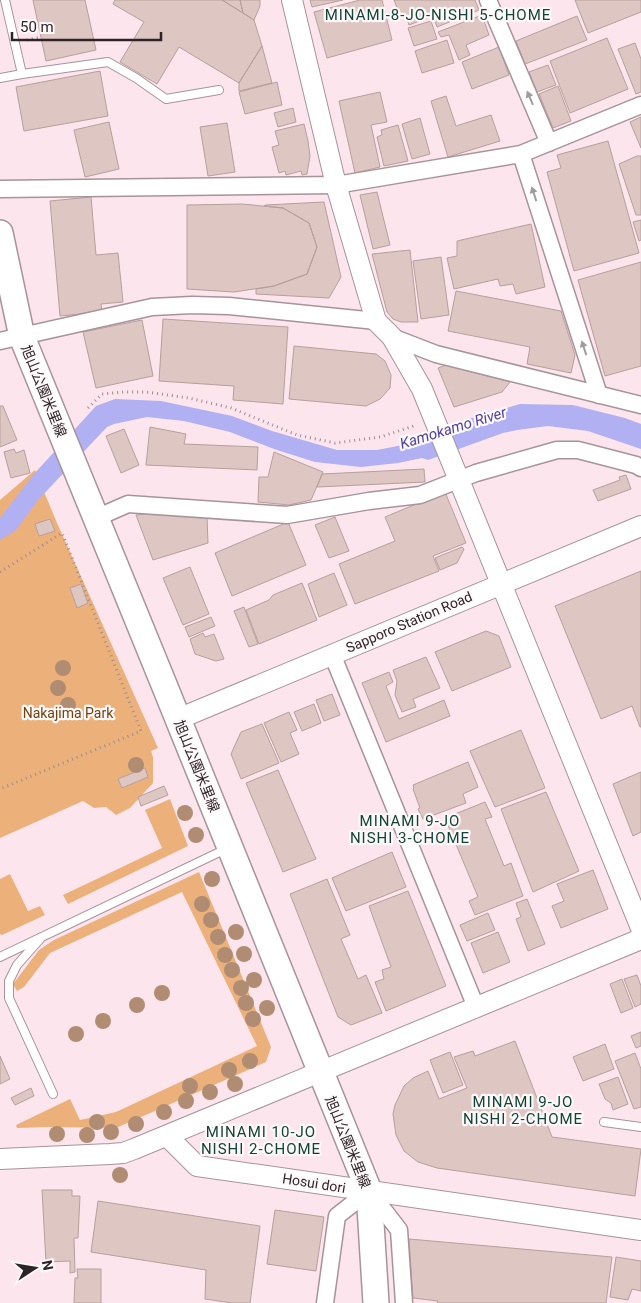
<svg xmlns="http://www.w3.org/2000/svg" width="641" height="1303" viewBox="0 0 641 1303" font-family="Roboto,'Noto Sans JP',sans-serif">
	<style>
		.green { fill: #ecb17b }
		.water { fill: #b0b0f3 }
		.building { fill: #dec6c2; stroke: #b79f9c }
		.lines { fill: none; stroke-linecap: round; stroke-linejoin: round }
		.service-casing { stroke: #a8939b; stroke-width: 10 }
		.minor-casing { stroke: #a8939b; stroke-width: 19 }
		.tertiary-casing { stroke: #a8939b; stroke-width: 22 }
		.primary-casing { stroke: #a8939b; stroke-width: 28 }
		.path { stroke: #9c8c92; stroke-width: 3; stroke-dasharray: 1 4; stroke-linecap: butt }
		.service { stroke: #fff; stroke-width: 8 }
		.minor { stroke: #fff; stroke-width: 16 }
		.tertiary { stroke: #fff; stroke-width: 20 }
		.primary { stroke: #fff; stroke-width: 25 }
		.tree { fill: #b08c72 }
		.oneway { fill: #a09c9e }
		.labels { text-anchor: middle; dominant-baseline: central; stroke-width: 4.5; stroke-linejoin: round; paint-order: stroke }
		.street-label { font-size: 14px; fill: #2d2427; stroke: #fdf8f9 }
		.park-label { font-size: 14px; fill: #71430e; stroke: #fdf8f9 }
		.neighbourhood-label { font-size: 15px; letter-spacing: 1px; fill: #124435; stroke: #fdf8f9 }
		.water-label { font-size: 15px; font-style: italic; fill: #4d42a1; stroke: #fdf8f9 }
	</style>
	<rect width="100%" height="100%" fill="#fce5ed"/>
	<path class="green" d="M35,470L57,523L158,748L151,751L153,757V783L130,808L116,815L106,807L94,808L83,801L0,838V500Z
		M170,799L188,846L68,904L63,895L162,848L145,810Z
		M199,872L271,1047L266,1062L116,1128L48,1127L17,1128L16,1125L70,1099L80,1120L116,1112L257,1046L182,892L50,953L24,987L17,991L13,984L39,950L54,940Z
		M10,874L28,911L40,906L45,915L2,935L0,934V879Z"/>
	<path class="water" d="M115,399L161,401L232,416L272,431L337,450H377L418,442L462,421L520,404L573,405L625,418L641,424V449L588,431L548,426L517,430L503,433L428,460L422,458L398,463L361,467L315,462L274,449L230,432L184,421L147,417L114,424L107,427L39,499L16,530L0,540V518L34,474L96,406Z"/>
	<path class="building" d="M33,0H85L96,50L46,61Z
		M115,0H222L254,20L262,46L239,83L179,47L157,84L120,62L144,22L113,4Z
		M222,0H240L243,13Z
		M240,0H260V6L254,20L243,13Z
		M310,0H343L312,7Z
		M360,0H382L392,40L327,58L314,12Z
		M394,0H475L479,10L437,27L433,16L409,25L405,14L400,15Z
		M575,0H641V12L588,33Z
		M482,15L489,35L466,45L470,55L459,60L449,35L441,37L438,32Z
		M577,16L587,40L525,64L516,41Z
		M431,21L437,39L414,46L408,28Z
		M607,38L628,89L570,113L550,61Z
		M447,40L454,63L422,73L415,51Z
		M635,43L641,59V92L636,94L618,49Z
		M262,46L272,83L239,91V83Z
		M499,47L509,75L472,89L462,62Z
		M548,65L556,85L537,92L529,72Z
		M100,71L108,116L24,131L16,87Z
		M277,82L282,105L245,114L239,92Z
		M558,86L571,121L553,128L539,94Z
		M380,92L387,122L371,125L380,167L355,173L339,101Z
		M446,96L456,126L491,115L500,141L448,157L431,101Z
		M293,108L296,122L278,127L274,113Z
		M641,117V148L630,122Z
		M420,118L430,154L412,159L402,124Z
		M109,122L119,169L85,177L74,130Z
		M227,123L235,172L208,176L200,127Z
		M304,124L308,141L310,156L307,174L302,175L301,171L286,175L285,171L279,173L272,147L279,145L275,131Z
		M398,125L408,161L384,166L377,137L382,135L381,130Z
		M608,141L639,253L574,271L547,172L561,168L557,155Z
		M637,156H641V215H636L619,164Z
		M377,192L390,245L373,249L360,195Z
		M91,197L96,255L118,253L123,302L101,304L102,312L60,316L50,201Z
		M324,202L341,277L329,298L256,294V289L274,286L307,274L317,247L309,223L283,208L264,206L265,205Z
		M242,204L283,208L309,223L317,247L307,274L274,286L234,292L187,289V205Z
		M641,220V240L639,241L633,222Z
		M531,224L545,287L516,294L513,284L500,286L498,279L454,289L447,258L457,256V241Z
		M410,250L418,322H401L393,319L387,312L372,254Z
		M441,257L449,315L421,319L413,261Z
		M641,262V366L605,376L578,280Z
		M456,291L561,311L575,355L571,373L527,364L530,347L448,331Z
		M163,319L288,327L283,404L233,400L234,386L159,381Z
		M142,320L153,376L96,388L83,332Z
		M294,346L376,354L385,361L391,375L390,388L380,399L366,406L289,399Z
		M446,365L510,382L502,392L454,407L438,368Z
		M0,406H3L17,440L0,447Z
		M150,427L186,434L184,444L258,447L257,470L146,465Z
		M124,429L139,465L121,473L106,436Z
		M14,449L16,453L24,450L30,473L11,478L4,452Z
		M274,452L323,472L311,500L289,505L258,502L259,477H268Z
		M424,469L425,482L317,487L322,474Z
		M626,475L631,489L598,501L593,490L620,480L619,477Z
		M445,492L466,543L433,556L439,571L355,604L339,564L395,541L385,517Z
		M160,512L207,516L208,543L153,560L136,515Z
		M335,517L349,551L329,558L315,525Z
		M50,519L55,531L39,536L35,524Z
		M288,522L306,565L232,596L215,553Z
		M462,547L464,549L457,563L440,570L435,558Z
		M190,567L209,614L183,625L163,578Z
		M641,571V727H640L632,706L601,719L555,606Z
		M334,573L347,605L319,617L308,584Z
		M302,583L317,620L259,644L246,610L269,600L273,595Z
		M81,584L88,603L77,608L70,588Z
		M244,607L258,644L249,647L234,611Z
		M211,617L215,626L189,637L185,627Z
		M486,631L499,636L511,667L452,691L435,652Z
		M203,633L205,637L214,634L224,659L216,661L195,654L190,639Z
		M426,657L440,688L413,699L416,707L402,712L395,695L397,681L393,670Z
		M389,672L393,682L386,686L399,719L444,700L450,716L386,742L362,683Z
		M332,694L340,715L324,721L316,700Z
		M314,704L321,723L302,731L294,712Z
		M289,712L297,730L290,733L299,754L281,762L264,723Z
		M262,724L279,763L241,779L231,754L241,732Z
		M521,730L545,788L495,807L470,751Z
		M468,762L478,787L463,794L466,803L423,819L418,809L420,808L413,789L414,788L413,785Z
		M145,768L148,777L122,788L118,779Z
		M278,770L316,859L283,872L246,783Z
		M641,772V832L633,836L613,784Z
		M164,786L168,795L141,806L138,797Z
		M546,792L579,871L533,892L501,809Z
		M485,802L492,817L485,819L504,866L511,863L523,896L475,915L469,901L478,897L445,818Z
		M392,852L406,887L346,911L332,878Z
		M593,870L608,909L561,928L552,906L564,901L557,884Z
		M327,879L350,935L341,939L358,979L366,975L382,1013L351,1025L338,1017L290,894Z
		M408,891L446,986L386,1011L375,982L384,979L382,970L391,967L369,906Z
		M527,899L545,944L528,951L516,919L521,917L516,903Z
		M488,913L495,930L467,941L460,925Z
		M498,932L510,962L483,973L471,943Z
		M637,975L641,986V1004L635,1007L624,979Z
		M622,979L633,1008L621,1013L610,984Z
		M641,1032V1046L636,1048L631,1036Z
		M515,1041L552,1137L641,1149L635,1196L437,1168L418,1162L404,1151L396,1135L393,1114L395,1105L404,1086L413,1078L428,1071L439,1099L467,1088L454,1057L473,1051L475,1056Z
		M605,1044L614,1069L583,1081L573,1057Z
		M450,1052L463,1085L443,1093L430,1060Z
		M635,1053L641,1069V1107L634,1109L615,1061Z
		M0,1056L10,1079L0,1084Z
		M618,1077L628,1104L613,1110L611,1103L605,1099L599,1084Z
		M31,1088L34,1096L15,1105L11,1098Z
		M42,1190H72V1196H80L78,1238H74L75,1272L70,1273V1261L46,1262Z
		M98,1201L260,1226L250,1303H232L205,1299L206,1270L91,1252Z
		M275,1210L324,1217L316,1271L267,1264Z
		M409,1239L612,1257L606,1303H437L438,1301L413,1298Z
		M616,1257L641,1261V1291L632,1289L628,1300L610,1297Z
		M77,1269H101V1303H74L75,1278H78Z"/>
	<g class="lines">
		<defs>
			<path id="service" d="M22,74L108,62L136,78L166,99L219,90
				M0,78L22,74L5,0
				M40,939L17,965L9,981V998L53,1094
				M0,957L228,848
				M604,1122L641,1127"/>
			<path id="minor" d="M488,0L549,143
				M521,154L599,395
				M0,189L336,185L521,154L641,105
				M392,337L436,354L641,405
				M0,341L152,307L192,305L229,306L376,321
				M96,518L128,504L287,515L369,501L420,495L476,473L557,450H578L636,465L641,468
				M332,654L476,1007
				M325,1303L337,1216L369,1191L399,1230L404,1303"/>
			<path id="tertiary" d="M292,0L336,185L376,321L392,337L422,389L641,928
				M178,719L641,526
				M167,1136L197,1166L641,1230
				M0,1159L110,1154L123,1153L134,1149L641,939"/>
			<path id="primary" d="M0,233L22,337L163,682L369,1191L376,1303"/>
		</defs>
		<use href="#service" class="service-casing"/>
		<use href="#minor" class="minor-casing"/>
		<use href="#tertiary" class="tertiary-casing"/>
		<use href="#primary" class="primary-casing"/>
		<path class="path" d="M27,40L41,37
			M88,408L102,394L124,392H146L189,398L231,408L297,435L335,443L380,437L417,425
			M0,572L62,533L141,731L0,789"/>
		<use href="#service" class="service"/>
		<use href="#minor" class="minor"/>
		<use href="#tertiary" class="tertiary"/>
		<use href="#primary" class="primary"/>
	</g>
	<g class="tree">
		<circle cx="63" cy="668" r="8"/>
		<circle cx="58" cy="688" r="8"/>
		<circle cx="68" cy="705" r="8"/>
		<circle cx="136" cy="765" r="8"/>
		<circle cx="185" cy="813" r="8"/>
		<circle cx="196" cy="835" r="8"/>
		<circle cx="212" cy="879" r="8"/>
		<circle cx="202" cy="904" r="8"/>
		<circle cx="211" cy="920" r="8"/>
		<circle cx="236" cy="932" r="8"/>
		<circle cx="218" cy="937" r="8"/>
		<circle cx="244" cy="954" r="8"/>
		<circle cx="225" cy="955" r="8"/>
		<circle cx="232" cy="970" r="8"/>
		<circle cx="254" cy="980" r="8"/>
		<circle cx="241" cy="988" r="8"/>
		<circle cx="162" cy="993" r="8"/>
		<circle cx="246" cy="1003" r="8"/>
		<circle cx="137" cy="1005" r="8"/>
		<circle cx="267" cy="1008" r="8"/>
		<circle cx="253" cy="1019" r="8"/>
		<circle cx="103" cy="1021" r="8"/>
		<circle cx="76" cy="1034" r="8"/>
		<circle cx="250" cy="1061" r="8"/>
		<circle cx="229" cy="1070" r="8"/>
		<circle cx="235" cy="1084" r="8"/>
		<circle cx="190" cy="1086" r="8"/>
		<circle cx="210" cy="1092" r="8"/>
		<circle cx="186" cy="1101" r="8"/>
		<circle cx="164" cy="1112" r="8"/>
		<circle cx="97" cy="1122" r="8"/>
		<circle cx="136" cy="1124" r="8"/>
		<circle cx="111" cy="1132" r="8"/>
		<circle cx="57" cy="1134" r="8"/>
		<circle cx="87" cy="1135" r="8"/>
		<circle cx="120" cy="1175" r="8"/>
	</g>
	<defs><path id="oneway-solid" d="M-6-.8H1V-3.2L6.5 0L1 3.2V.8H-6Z" transform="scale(1.25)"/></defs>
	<g class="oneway">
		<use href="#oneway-solid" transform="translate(530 98) rotate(-113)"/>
		<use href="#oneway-solid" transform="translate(534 194) rotate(-108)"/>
		<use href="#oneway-solid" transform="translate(584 348) rotate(-108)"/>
	</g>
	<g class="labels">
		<g class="street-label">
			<text transform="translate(44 391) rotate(68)">旭山公園米里線</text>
			<text transform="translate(409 622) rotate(-23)">Sapporo Station Road</text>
			<text transform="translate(197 766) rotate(68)">旭山公園米里線</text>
			<text transform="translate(348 1142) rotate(68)">旭山公園米里線</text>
			<text transform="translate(314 1183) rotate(9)">Hosui dori</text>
		</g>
		<g class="park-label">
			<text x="68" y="713">Nakajima Park</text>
		</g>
		<g class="neighbourhood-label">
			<text x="438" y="15">MINAMI-8-JO-NISHI 5-CHOME</text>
			<text x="410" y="821">MINAMI 9-JO<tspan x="410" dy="17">NISHI 3-CHOME</tspan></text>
			<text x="523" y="1102">MINAMI 9-JO<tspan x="523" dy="17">NISHI 2-CHOME</tspan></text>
			<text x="261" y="1132">MINAMI 10-JO<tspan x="261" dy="17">NISHI 2-CHOME</tspan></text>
		</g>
		<g class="water-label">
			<text transform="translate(453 428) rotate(-17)">Kamokamo River</text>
		</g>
	</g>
	<g transform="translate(35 1268) rotate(78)" stroke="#fdf8f9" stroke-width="4" paint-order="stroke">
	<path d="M0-4L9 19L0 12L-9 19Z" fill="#2d2427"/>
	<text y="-8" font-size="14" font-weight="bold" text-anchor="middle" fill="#2d2427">N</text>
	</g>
	<path d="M12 32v8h149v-8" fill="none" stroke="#2d2427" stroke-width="2.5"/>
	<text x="20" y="32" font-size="15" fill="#2d2427" stroke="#fdf8f9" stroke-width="4" paint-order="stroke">50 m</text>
</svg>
